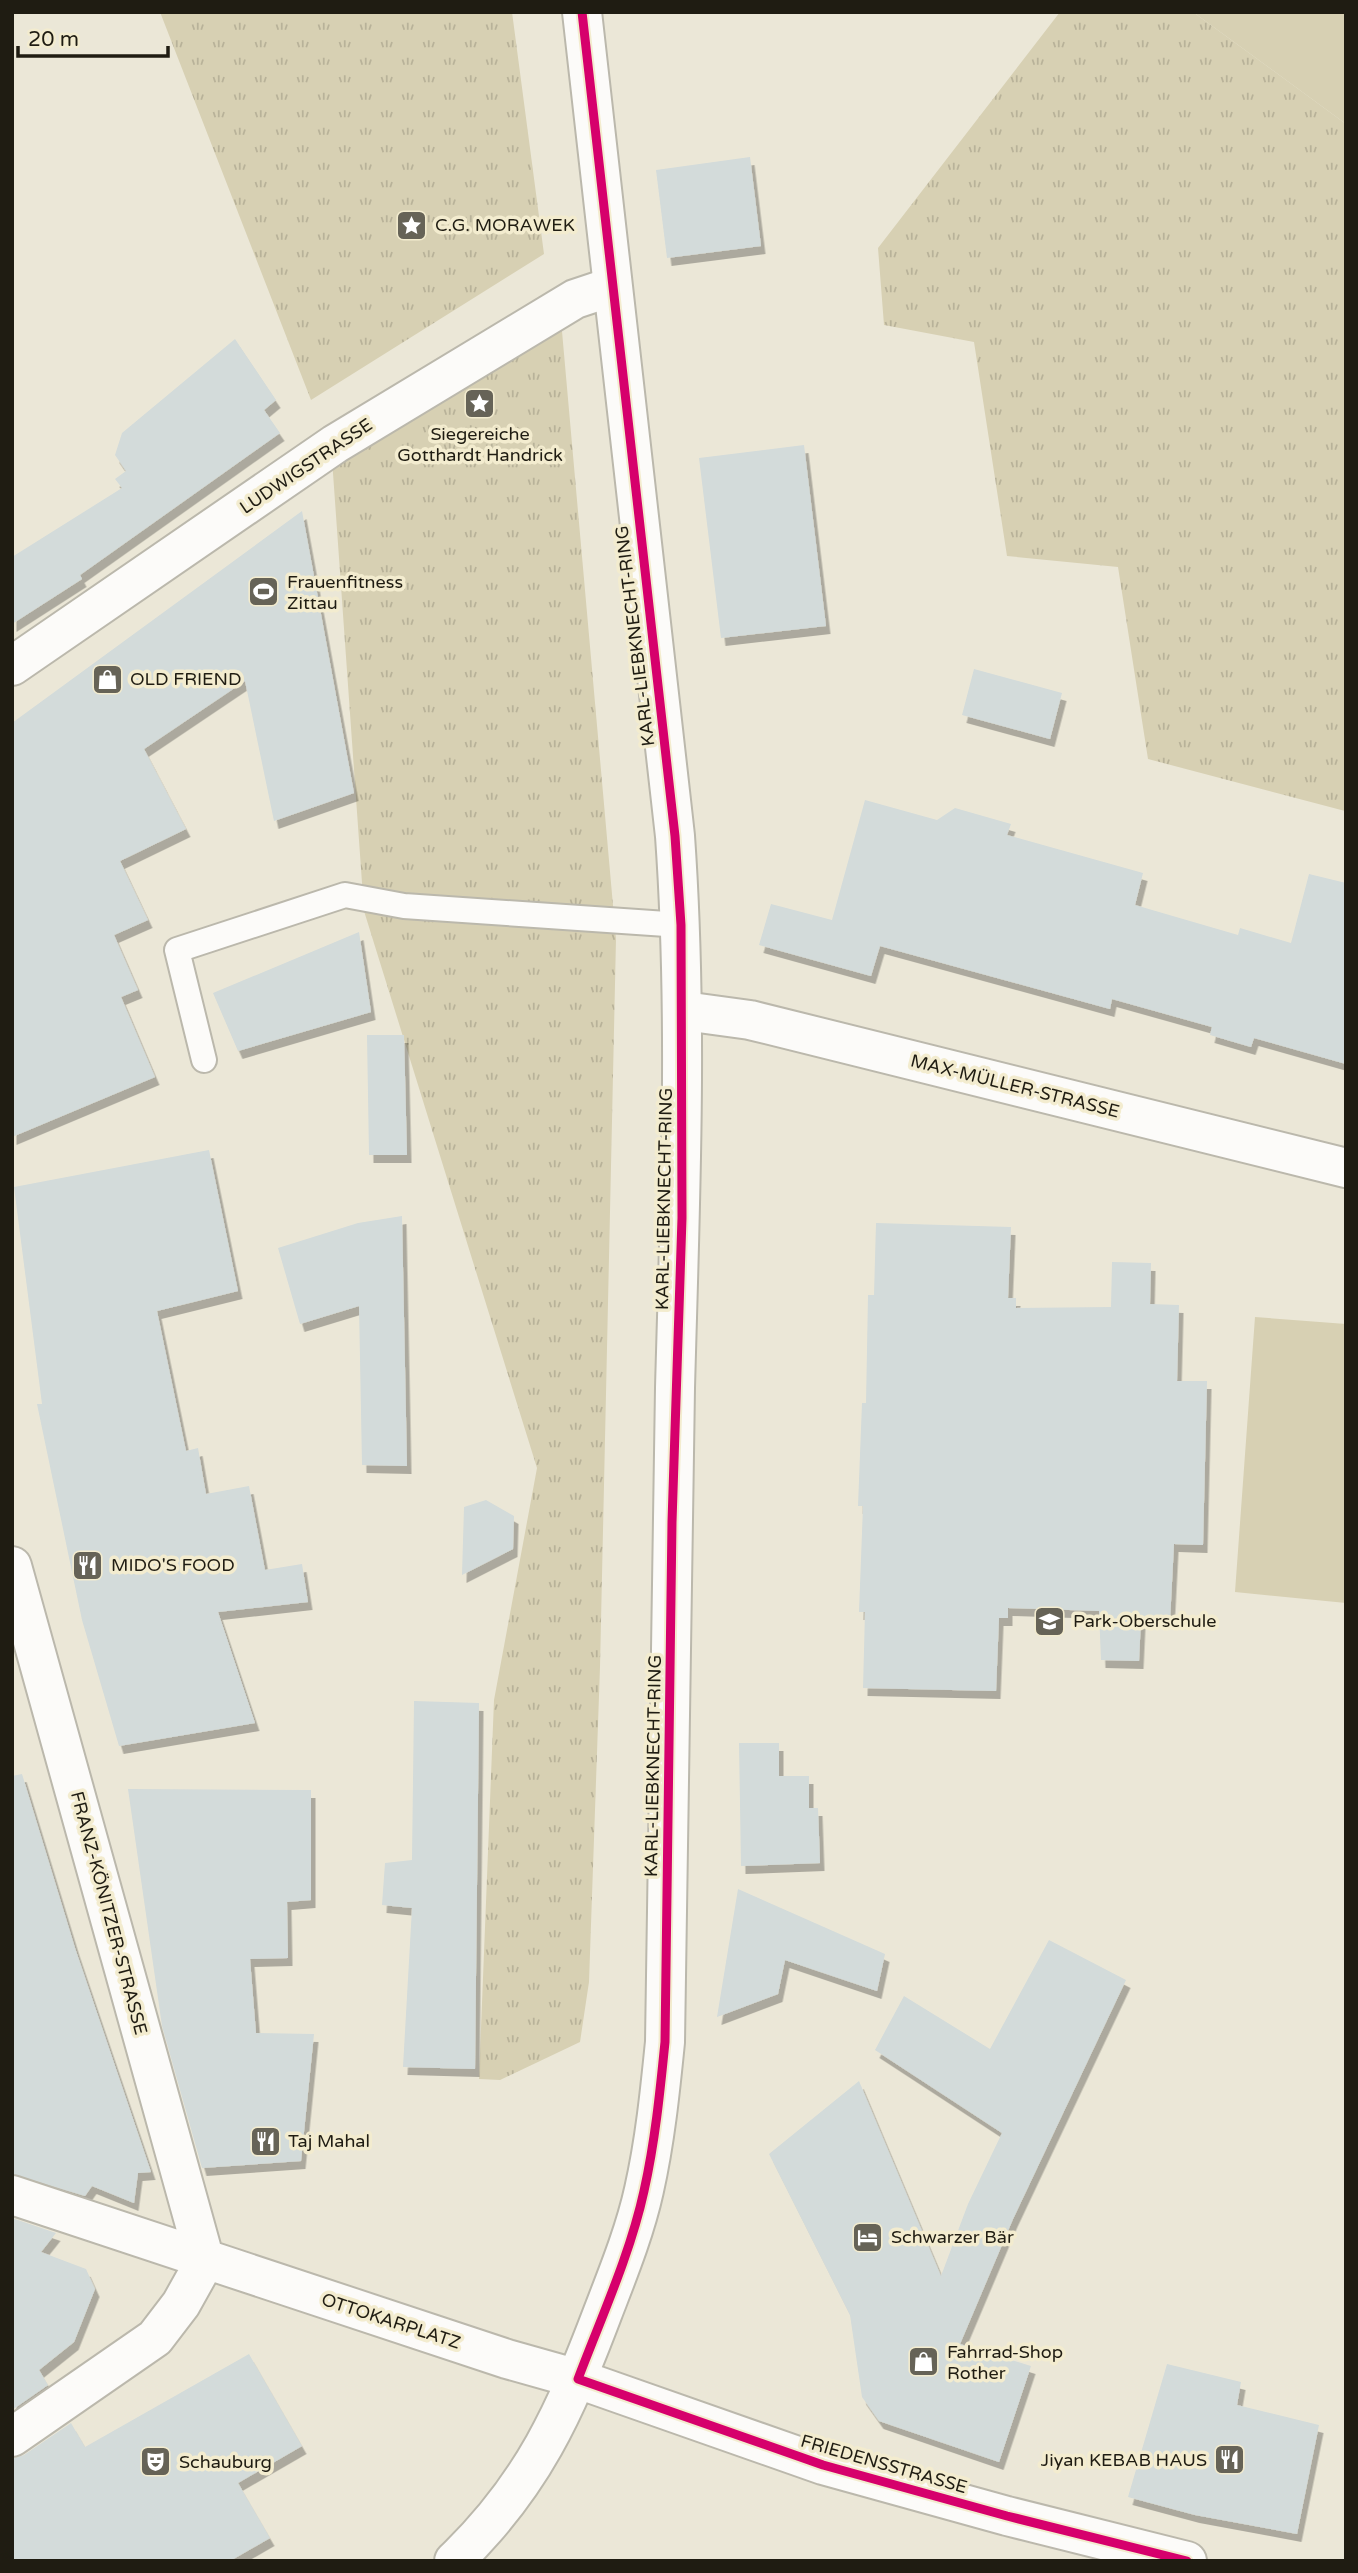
<svg xmlns="http://www.w3.org/2000/svg" width="1358" height="2573" viewBox="0 0 1358 2573" font-family="'Varela Round',sans-serif">
	<style>
		.grass { fill: url(#grass-tufts) }
		.garden { fill: #d7d0b3 }
		.building { fill: #d3dbda; filter: url(#shadow) }
		.lines { fill: none; stroke-linecap: round; stroke-linejoin: round }
		.lane-casing { stroke: #bbb8ac; stroke-width: 28 }
		.street-casing { stroke: #bbb8ac; stroke-width: 42 }
		.secondary-casing { stroke: #bbb8ac; stroke-width: 42 }
		.primary-casing { stroke: #bbb8ac; stroke-width: 42 }
		.lane { stroke: #fcfbf9; stroke-width: 24 }
		.street { stroke: #fcfbf9; stroke-width: 38 }
		.secondary { stroke: #fcfbf9; stroke-width: 38 }
		.primary { stroke: #fcfbf9; stroke-width: 38 }
		.cycleway-casing { stroke: #f3eccf; stroke-width: 13 }
		.cycleway { stroke: #d6006c; stroke-width: 9 }
		.labels { text-anchor: middle; dominant-baseline: central; stroke-width: 7; stroke-linejoin: round; paint-order: stroke }
		.poi-label { font-size: 18px; fill: #1f1c12; stroke: #f3eccf; text-anchor: start }
		.street-label { font-size: 18px; fill: #1f1c12; stroke: #f3eccf }
	</style>
	<defs>
		<pattern id="grass-tufts" width="24" height="20" patternUnits="userSpaceOnUse" patternTransform="scale(1.75)"><rect width="24" height="20" fill="#d7d0b3"/><path d="M3 7l-1-3M5 7V3M7 7l1-3M15 17l-1-3M17 17v-4M19 17l1-3" fill="none" stroke="#b8b299"/></pattern>
		<filter id="shadow"><feDropShadow dx="4.5" dy="8" stdDeviation="0" flood-color="#0004"/></filter>
	</defs>
	<rect width="100%" height="100%" fill="#ebe7d7"/>
	<path class="grass" d="M160,12H512L544,254L311,400Z
		M1060,12H1193L1346,124L1345,811L1148,759L1118,567L1007,556L974,342L884,325L878,248Z
		M561,320L616,939L600,1667L589,1982L580,2042L500,2080L479,2079L494,1700L537,1468L364,911L332,459Z"/>
	<path class="garden" d="M1193,12H1346V124Z
		M1255,1317L1346,1324V1603L1235,1592Z"/>
	<path class="building" d="M750,157L761,246L667,258L656,170Z
		M235,339L276,400L264,410L280,433L80,575L82,579L12,624V557L122,488L115,479L126,471L115,455L122,433Z
		M804,445L826,626L721,638L699,458Z
		M302,511L354,793L274,821L245,681L144,749L186,829L120,861L148,920L114,935L138,990L121,997L155,1077L12,1137V723Z
		M974,669L1062,693L1050,739L962,715Z
		M865,800L937,820L955,808L1011,824L1007,835L1143,873L1135,905L1238,935L1240,928L1291,943L1309,874L1346,883V1064L1254,1038L1251,1047L1210,1035L1212,1027L1112,999L1110,1009L880,946L871,976L759,945L771,904L832,920Z
		M359,932L371,1012L238,1051L213,993Z
		M367,1035H404L407,1155H369Z
		M209,1150L238,1291L157,1311L186,1451L198,1448L206,1494L249,1486L265,1570L302,1564L308,1602L218,1612L255,1723L119,1746L82,1620L37,1404H42L14,1187Z
		M402,1216L407,1466L362,1465L359,1306L300,1324L278,1248L358,1223Z
		M876,1223L1011,1227L1008,1298H1016V1308L1111,1307L1112,1262L1151,1263L1150,1304L1179,1305L1177,1381H1207L1203,1545L1174,1544L1170,1621L1141,1619L1139,1661L1101,1660L1099,1611L1008,1608V1618H999L996,1691L863,1688L865,1612H859L863,1506H858L862,1403H866L868,1295H874Z
		M486,1500L514,1516L513,1549L462,1575L464,1507Z
		M414,1701L479,1703L475,2069L403,2067L412,1908L382,1905L385,1863L412,1860Z
		M739,1743H779V1776H809V1808H818L820,1863L741,1866Z
		M22,1774L75,1948L151,2172L138,2173L134,2203L92,2186L85,2196L12,2174V1776Z
		M128,1789L311,1790V1900L287,1902L288,1958L250,1959L256,2033L314,2034L301,2161L202,2168L162,2026Z
		M738,1889L885,1954L877,1991L785,1960L778,1994L717,2017Z
		M1049,1940L1126,1980L1013,2219L960,2344L1031,2366L999,2462L879,2421L862,2397L850,2315L769,2154L859,2081L941,2276L968,2204L1002,2133L875,2050L904,1996L990,2049Z
		M12,2218L56,2233L41,2252L86,2269L95,2289L74,2342L39,2370L48,2385L12,2410Z
		M249,2354L302,2446L238,2483L270,2538L230,2561H12V2459L24,2455L71,2423L85,2447Z
		M1167,2364L1241,2382L1237,2405L1319,2425L1297,2534L1195,2515L1128,2497Z"/>
	<g class="lines">
		<defs>
			<path id="lane" d="M204,1060L177,950L345,895L404,906L681,925"/>
			<path id="street" d="M12,666L335,444L575,299L611,287
				M684,1011L750,1020L1346,1168
				M12,1566L205,2261
				M12,2195L507,2359L578,2379
				M12,2437L155,2338L181,2304L205,2261"/>
			<path id="secondary" d="M578,2379L823,2465L1007,2516L1187,2561"/>
			<path id="primary" d="M454,2561C533,2485 565,2412 603,2312C618,2273 635,2231 644,2190C655,2141 660,2092 665,2042C668,1824 671,1606 675,1388C680,1203 688,1020 675,836L582,12"/>
		</defs>
		<use href="#lane" class="lane-casing"/>
		<use href="#street" class="street-casing"/>
		<use href="#secondary" class="secondary-casing"/>
		<use href="#primary" class="primary-casing"/>
		<use href="#lane" class="lane"/>
		<use href="#street" class="street"/>
		<use href="#secondary" class="secondary"/>
		<use href="#primary" class="primary"/>
		<defs>
			<path id="cycleway" d="M582,12L675,836L681,925L682,1218L672,1522L665,2042C660,2092 655,2142 644,2191C630,2255 601,2318 578,2379L823,2465L1007,2516L1187,2561"/>
		</defs>
		<use href="#cycleway" class="cycleway-casing"/>
		<use href="#cycleway" class="cycleway"/>
	</g>
	<defs>
		<symbol id="sight-square" viewBox="-11 -11 22 22"><rect x="-9" y="-9" width="18" height="18" rx="4" fill="#666357" stroke="#f3eccf"/><path d="M0-6L1.8-2.2L6-1.7L2.9 1.2L3.7 5.4L0 3.3L-3.7 5.4L-2.9 1.2L-6-1.7L-1.8-2.2Z" fill="#fff"/></symbol>
		<symbol id="stadium-square" viewBox="-11 -11 22 22"><rect x="-9" y="-9" width="18" height="18" rx="4" fill="#666357" stroke="#f3eccf"/><path d="M0-5a6.5 5 0 1 0 0 10a6.5 5 0 1 0 0-10ZM-3.5-1.8h7v3.6h-7Z" fill="#fff"/></symbol>
		<symbol id="shop-square" viewBox="-11 -11 22 22"><rect x="-9" y="-9" width="18" height="18" rx="4" fill="#666357" stroke="#f3eccf"/><path d="M-5-2.5h2.3a2.7 3.5 0 0 1 5.4 0H5L5.5 6h-11ZM-1.5-2.5h3a1.5 2.3 0 0 0-3 0Z" fill="#fff"/></symbol>
		<symbol id="restaurant-square" viewBox="-11 -11 22 22"><rect x="-9" y="-9" width="18" height="18" rx="4" fill="#666357" stroke="#f3eccf"/><path d="M-5-6h1v4h1v-4h1v4h1v-4h1v5L-1.5 .5V6h-2V.5L-5-1ZM5-6V6H3V1.5H1.5Q1.5-4 5-6Z" fill="#fff"/></symbol>
		<symbol id="school-square" viewBox="-11 -11 22 22"><rect x="-9" y="-9" width="18" height="18" rx="4" fill="#666357" stroke="#f3eccf"/><path d="M0-5L7-2L0 1L-7-2ZM-4 1L0 2.5L4 1V4Q0 6-4 4Z" fill="#fff"/></symbol>
		<symbol id="hotel-square" viewBox="-11 -11 22 22"><rect x="-9" y="-9" width="18" height="18" rx="4" fill="#666357" stroke="#f3eccf"/><path d="M-6-4.5h1.5V1H6V5H4.5V3h-9V5H-6ZM-4 0a1.8 1.8 0 1 1 3.6 0ZM.5 0V-2.5h3Q6-2.5 6 0Z" fill="#fff"/></symbol>
		<symbol id="theatre-square" viewBox="-11 -11 22 22"><rect x="-9" y="-9" width="18" height="18" rx="4" fill="#666357" stroke="#f3eccf"/><path d="M-5-5.5Q0-4 5-5.5V0Q5 5 0 6Q-5 5-5 0ZM-3.3-2.5H-1v1.5H-3.3ZM1-2.5H3.3v1.5H1ZM-2.8 1Q0 5.5 2.8 1Z" fill="#fff"/></symbol>
	</defs>
	<g fill-rule="evenodd">
		<use href="#sight-square" x="394" y="208" width="35" height="35"/>
		<use href="#sight-square" x="462" y="386" width="35" height="35"/>
		<use href="#stadium-square" x="246" y="574" width="35" height="35"/>
		<use href="#shop-square" x="90" y="662" width="35" height="35"/>
		<use href="#restaurant-square" x="70" y="1548" width="35" height="35"/>
		<use href="#school-square" x="1032" y="1604" width="35" height="35"/>
		<use href="#restaurant-square" x="248" y="2124" width="35" height="35"/>
		<use href="#hotel-square" x="850" y="2220" width="35" height="35"/>
		<use href="#shop-square" x="906" y="2344" width="35" height="35"/>
		<use href="#restaurant-square" x="1212" y="2442" width="35" height="35"/>
		<use href="#theatre-square" x="138" y="2444" width="35" height="35"/>
	</g>
	<g class="labels">
		<g class="poi-label">
			<text x="435" y="225">C.G. MORAWEK</text>
			<text x="480" y="434" text-anchor="middle">Siegereiche<tspan x="480" dy="21">Gotthardt Handrick</tspan></text>
			<text x="287" y="582">Frauenfitness<tspan x="287" dy="21">Zittau</tspan></text>
			<text x="130" y="679">OLD FRIEND</text>
			<text x="111" y="1565">MIDO'S FOOD</text>
			<text x="1073" y="1621">Park-Oberschule</text>
			<text x="288" y="2141">Taj Mahal</text>
			<text x="891" y="2237">Schwarzer Bär</text>
			<text x="947" y="2352">Fahrrad-Shop<tspan x="947" dy="21">Rother</tspan></text>
			<text x="1207" y="2460" text-anchor="end">Jiyan KEBAB HAUS</text>
			<text x="179" y="2462">Schauburg</text>
		</g>
		<g class="street-label">
			<text transform="translate(306 466) rotate(-34)">LUDWIGSTRASSE</text>
			<text transform="translate(635 636) rotate(-97)">KARL-LIEBKNECHT-RING</text>
			<text transform="translate(1015 1086) rotate(14)">MAX-MÜLLER-STRASSE</text>
			<text transform="translate(664 1199) rotate(-89)">KARL-LIEBKNECHT-RING</text>
			<text transform="translate(653 1766) rotate(-89)">KARL-LIEBKNECHT-RING</text>
			<text transform="translate(109 1913) rotate(75)">FRANZ-KÖNITZER-STRASSE</text>
			<text transform="translate(391 2321) rotate(18)">OTTOKARPLATZ</text>
			<text transform="translate(884 2464) rotate(16)">FRIEDENSSTRASSE</text>
		</g>
	</g>
	<rect width="1358" height="2573" fill="none" stroke="#1f1c12" stroke-width="28"/>
	<path d="M18 46v10h150v-10" fill="none" stroke="#1f1c12" stroke-width="3.5"/>
	<text x="28" y="46" font-size="21" fill="#1f1c12" stroke="#f3eccf" stroke-width="5" paint-order="stroke">20 m</text>
</svg>
